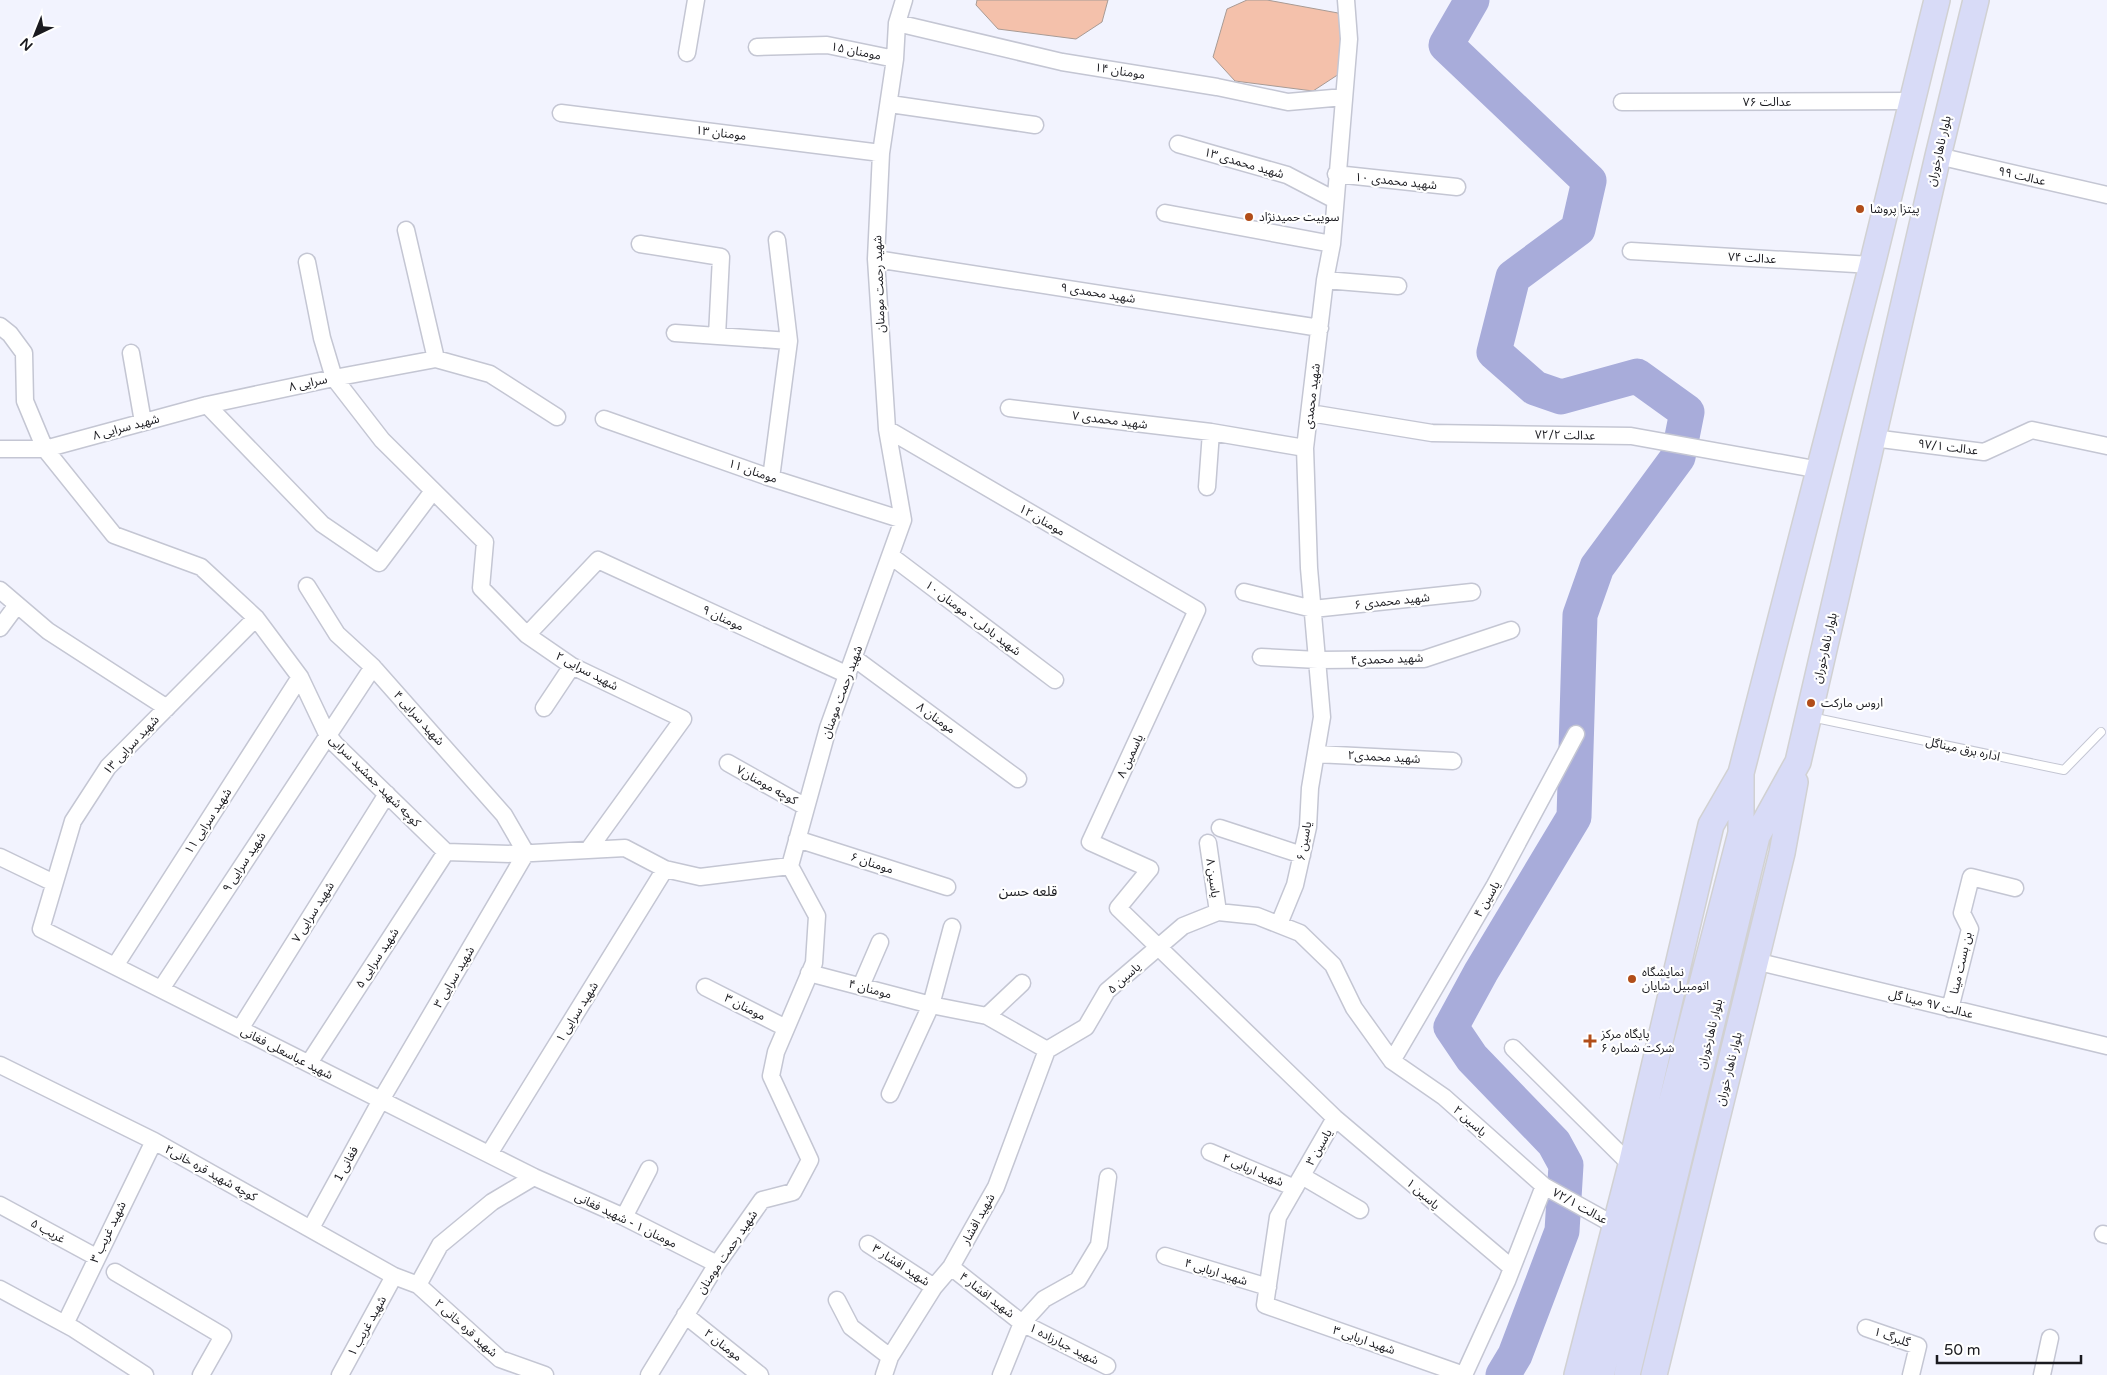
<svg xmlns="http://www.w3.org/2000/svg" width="2107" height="1375" viewBox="0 0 2107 1375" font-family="'Varela Round','Noto Sans Arabic',sans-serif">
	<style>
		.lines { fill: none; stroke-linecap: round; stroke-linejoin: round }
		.river { stroke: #a8acda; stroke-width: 35 }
		.building { fill: #f4c1ab; stroke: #a89b95 }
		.lane-casing { stroke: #c4c6d3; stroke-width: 10 }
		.street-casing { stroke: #c4c6d3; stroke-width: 19 }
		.primary-casing { stroke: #d1d1d2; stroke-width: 28 }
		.lane { stroke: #fff; stroke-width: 8 }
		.street { stroke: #fff; stroke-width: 16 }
		.primary { stroke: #d8dbf7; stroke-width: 25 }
		.poi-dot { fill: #b14d19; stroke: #fff; stroke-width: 2 }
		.labels { text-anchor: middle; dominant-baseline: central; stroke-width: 4.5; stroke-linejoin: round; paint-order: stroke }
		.street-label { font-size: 12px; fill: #1a1a1f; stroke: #fff }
		.poi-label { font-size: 12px; fill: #1a1a1f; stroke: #fff; text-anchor: start }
		.neighbourhood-label { font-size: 14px; fill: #1a1a1f; stroke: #fff }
	</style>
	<rect width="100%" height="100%" fill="#f2f3fe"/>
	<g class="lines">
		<path class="river" d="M1472,0L1446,45L1589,181L1578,229L1513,277L1494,352L1535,388L1561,397L1637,376L1687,412L1678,457L1597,567L1580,615L1574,817L1481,972L1451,1027L1472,1058L1554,1143L1566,1165L1562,1231L1515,1355L1503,1375"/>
	</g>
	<path class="building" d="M977,0H1108L1102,22L1076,39L998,29L976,5Z
		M1247,0H1267L1338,13L1350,37L1339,74L1313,91L1235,81L1213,57L1227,9Z"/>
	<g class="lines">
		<defs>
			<path id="lane" d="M1811,717L2064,770L2101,732"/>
			<path id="street" d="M897,23L1062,62L1217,87L1288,102L1344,97
				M757,47L827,45L895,59
				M687,53L696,0
				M1622,102L1912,101
				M890,104L1035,125
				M561,113L881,153
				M1178,144L1287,175L1335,200
				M1938,156L2107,195
				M1336,174L1457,187
				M1165,213L1332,244
				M406,230L436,359
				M640,244L721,257L717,336
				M1631,251L1872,265
				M876,259L1320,328
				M307,262L322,338L334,378L436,359L490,374L557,417
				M1325,280L1398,286
				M0,326L10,334L24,353L25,401L45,449L114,535L201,567L256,618L300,677L327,734L335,744L446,852L514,854L625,848L665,869L700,877L790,866
				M675,333L789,341
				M131,353L143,422
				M207,405L322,524L379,563L433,491
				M1009,408L1211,432L1305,448
				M1310,413L1432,433L1631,436L1820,470
				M604,419L771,478L903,520
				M887,429L1197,610L1090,842L1150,869L1118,908L1335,1118L1512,1268
				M1873,438L1984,452L2032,430L2107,446
				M0,449H45L207,405L334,378L382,440L485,542L481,588L527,635L572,666L683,719L589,849
				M771,478L789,341L777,240
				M1207,487L1211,432
				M891,556L1055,680
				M307,586L337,634L373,667L504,815L526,853L381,1100L311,1228
				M0,590L48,631L167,708
				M1244,592L1313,609L1472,592
				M256,618L108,767L73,821L41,929L534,1177L624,1217L717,1264
				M0,628L17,605
				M527,635L598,560L848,675
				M1261,657L1318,660L1424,659L1511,630
				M854,658L1018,779
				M544,708L572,666
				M1316,754L1453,761
				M728,763L806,807
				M1220,828L1302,855
				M797,839L947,887
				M1208,843L1218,912
				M0,857L54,883
				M1279,924L1295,885L1308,827L1310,788L1322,717L1309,568L1305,448L1325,280L1332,244L1349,39L1346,0
				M1755,961L2107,1046
				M115,966L300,677
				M809,973L931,1005L987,1016L1047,1050
				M861,986L880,942
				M705,987L786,1028
				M161,989L373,667
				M1950,1009L1970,929L1962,913L1971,877L2015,888
				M987,1016L1022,983
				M240,1029L387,794
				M1513,1048L1631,1165
				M1047,1050L1086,1027L1107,991L1183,926L1218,912L1257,916L1300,933L1333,965L1354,1008L1392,1061L1444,1097L1544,1186L1616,1226
				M1392,1061L1495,885L1576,734
				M309,1063L446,852
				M0,1065L154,1141L394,1276L418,1285L500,1359L545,1375
				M890,1094L931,1005L952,927
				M1335,1118L1278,1217L1265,1305L1464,1375
				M1210,1152L1295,1188
				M489,1154L665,869
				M1302,1176L1360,1210
				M0,1205L96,1257
				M624,1217L649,1169
				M2103,1234L2107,1235
				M868,1244L934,1287
				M1165,1256L1268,1287
				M951,1267L1022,1323L1107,1366
				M115,1272L223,1336L201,1375
				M418,1285L440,1245L492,1202L534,1177
				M0,1289L74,1329L145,1375
				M837,1300L851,1327L890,1357
				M685,1315L760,1375
				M65,1324L154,1141
				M1866,1328L1918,1346L1911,1375
				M340,1375L394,1276
				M649,1375L717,1264L762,1200L793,1192L810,1160L771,1076L776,1052L814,963L817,916L790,866L828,728L903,520L887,429L876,259L881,153L895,59L897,23L904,0
				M884,1375L890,1357L934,1287L951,1267L996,1187L1047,1050
				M1001,1375L1022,1323L1044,1299L1078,1280L1099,1245L1108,1177
				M1464,1375L1507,1281L1544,1186
				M2042,1375L2050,1338"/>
			<path id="primary" d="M1577,1375L1631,1165L1711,825L1740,775
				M1601,1375L1741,833V773L1872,265L1937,0
				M1627,1375L1757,836L1798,762L1938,156L1976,0
				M1654,1375L1782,853L1795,782"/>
		</defs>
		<use href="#lane" class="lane-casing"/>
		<use href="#street" class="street-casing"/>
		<use href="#primary" class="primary-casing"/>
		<use href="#lane" class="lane"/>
		<use href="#street" class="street"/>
		<use href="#primary" class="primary"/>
	</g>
	<g class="poi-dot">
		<circle cx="1860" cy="209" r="5"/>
		<circle cx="1249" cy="217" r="5"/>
		<circle cx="1811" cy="703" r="5"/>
		<circle cx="1632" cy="979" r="5"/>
		<path d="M1587.5 1033.5h5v5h5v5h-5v5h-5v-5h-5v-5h5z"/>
	</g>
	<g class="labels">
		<g class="street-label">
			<text transform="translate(856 51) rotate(11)">مومنان ۱۵</text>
			<text transform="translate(1120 71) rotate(9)">مومنان ۱۴</text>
			<text x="1767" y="102">عدالت ۷۶</text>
			<text transform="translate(721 133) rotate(7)">مومنان ۱۳</text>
			<text transform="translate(1939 151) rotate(-77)">بلوار ناهارخوران</text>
			<text transform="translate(1244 163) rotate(16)">۱۳ شهید محمدی</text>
			<text transform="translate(2022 176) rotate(13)">عدالت ۹۹</text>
			<text transform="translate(1396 181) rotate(6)">۱۰ شهید محمدی</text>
			<text transform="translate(1752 258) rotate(3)">عدالت ۷۴</text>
			<text transform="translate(879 284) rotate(-92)">شهید رحمت مومنان</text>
			<text transform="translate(1098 293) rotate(9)">۹ شهید محمدی</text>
			<text transform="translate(308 383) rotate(-12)">سرایی ۸</text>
			<text transform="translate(1312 396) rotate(-83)">شهید محمدی</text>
			<text transform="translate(1110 420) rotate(7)">شهید محمدی ۷</text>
			<text transform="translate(126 427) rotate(-15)">شهید سرایی ۸</text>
			<text transform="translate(1565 435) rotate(1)">عدالت ۷۲/۲</text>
			<text transform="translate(1948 447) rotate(7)">۹۷/۱ عدالت</text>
			<text transform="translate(753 471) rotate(19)">مومنان ۱۱</text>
			<text transform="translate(1042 520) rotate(30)">مومنان ۱۲</text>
			<text transform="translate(1392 601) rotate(-6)">۶ شهید محمدی</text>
			<text transform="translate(723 618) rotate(25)">مومنان ۹</text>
			<text transform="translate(973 618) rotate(37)">شهید بادلی - مومنان ۱۰</text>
			<text transform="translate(1825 648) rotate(-77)">بلوار ناهارخوران</text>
			<text transform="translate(1387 659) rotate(-2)">شهید محمدی۴</text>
			<text transform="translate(587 671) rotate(28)">شهید سرایی ۲</text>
			<text transform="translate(842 692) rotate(-70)">شهید رحمت مومنان</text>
			<text transform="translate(419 718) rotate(48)">شهید سرایی ۴</text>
			<text transform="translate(936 718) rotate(36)">مومنان ۸</text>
			<text transform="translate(131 745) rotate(-47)">شهید سرایی ۱۳</text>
			<text transform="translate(1963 749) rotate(12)">اداره برق میناگل</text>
			<text transform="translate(1130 756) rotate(-65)">یاسمین ۸</text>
			<text transform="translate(1384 757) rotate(3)">شهید محمدی۲</text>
			<text transform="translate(375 781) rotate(45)">کوچه شهید جمشید سرایی</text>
			<text transform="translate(767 785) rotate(29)">کوچه مومنان۷</text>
			<text transform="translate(208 821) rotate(-57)">شهید سرایی ۱۱</text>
			<text transform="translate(1304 841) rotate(-80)">یاسین ۶</text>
			<text transform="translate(244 862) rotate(-57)">شهید سرایی ۹</text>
			<text transform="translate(872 863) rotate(18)">مومنان ۶</text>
			<text transform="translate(1213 878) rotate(82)">یاسین ۸</text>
			<text transform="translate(1487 899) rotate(-60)">یاسین ۴</text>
			<text transform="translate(313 912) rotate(-58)">شهید سرایی ۷</text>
			<text transform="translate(377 958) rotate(-57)">شهید سرایی ۵</text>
			<text transform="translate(1961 963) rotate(-77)">بن بست مینا</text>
			<text transform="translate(454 977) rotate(-60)">شهید سرایی ۳</text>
			<text transform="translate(1124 978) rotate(-42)">یاسین ۵</text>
			<text transform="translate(870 989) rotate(15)">۴ مومنان</text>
			<text transform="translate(1931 1004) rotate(14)">عدالت ۹۷ مینا گل</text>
			<text transform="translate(745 1007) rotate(27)">مومنان ۳</text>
			<text transform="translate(577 1012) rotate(-58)">شهید سرایی ۱</text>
			<text transform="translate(1710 1034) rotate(-76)">بلوار ناهارخوران</text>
			<text transform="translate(287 1053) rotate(27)">شهید عباسعلی فغانی</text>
			<text transform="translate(1729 1069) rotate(-76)">بلوار ناهار خوران</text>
			<text transform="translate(1470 1121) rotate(41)">یاسین ۲</text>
			<text transform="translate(1319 1147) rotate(-60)">یاسین ۳</text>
			<text transform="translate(346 1164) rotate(-61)">فغانی 1</text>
			<text transform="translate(1253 1170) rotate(23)">شهید اربابی ۲</text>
			<text transform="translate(211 1173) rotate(29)">کوچه شهید قره خانی۲</text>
			<text transform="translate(1423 1194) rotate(41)">یاسین ۱</text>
			<text transform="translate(1580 1206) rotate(29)">عدالت ۷۲/۱</text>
			<text transform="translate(978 1219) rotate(-61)">شهید افشار</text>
			<text transform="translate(626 1220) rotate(26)">مومنان ۱ - شهید فغانی</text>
			<text transform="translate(48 1231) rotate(29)">غریب ۵</text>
			<text transform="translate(108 1232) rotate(-64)">۳ شهید غریب</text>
			<text transform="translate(727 1252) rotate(-56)">شهید رحمت مومنان</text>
			<text transform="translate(901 1265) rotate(33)">۳ شهید افشار</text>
			<text transform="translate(1216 1272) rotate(17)">شهید اربابی ۴</text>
			<text transform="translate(987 1295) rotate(38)">۴ شهید افشار</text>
			<text transform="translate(367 1326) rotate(-61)">۱ شهید غریب</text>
			<text transform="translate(466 1328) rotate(42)">۲ شهید قره خانی</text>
			<text transform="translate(1892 1337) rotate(19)">گلبرگ ۱</text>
			<text transform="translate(1364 1340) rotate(19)">شهید اربابی ۳</text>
			<text transform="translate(1064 1344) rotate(27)">۱ شهید جبارزاده</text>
			<text transform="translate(723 1345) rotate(38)">۲ مومنان</text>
		</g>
		<g class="poi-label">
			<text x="1870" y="209">پیتزا پروشا</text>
			<text x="1259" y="217">سوییت حمیدنژاد</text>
			<text x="1821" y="703">اروس مارکت</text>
			<text x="1642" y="972">نمایشگاه<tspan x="1642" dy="14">اتومبیل شایان</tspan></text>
			<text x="1601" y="1034">پایگاه مرکز<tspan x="1601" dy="14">شرکت شماره ۶</tspan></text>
		</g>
		<g class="neighbourhood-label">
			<text x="1028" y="891">قلعه حسن</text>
		</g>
	</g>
	<g transform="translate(35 35) rotate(223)" stroke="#ffffff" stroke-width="4" paint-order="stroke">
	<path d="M0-4L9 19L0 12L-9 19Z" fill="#1a1a1f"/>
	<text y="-8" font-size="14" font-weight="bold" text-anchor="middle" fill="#1a1a1f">N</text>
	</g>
	<path d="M1937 1355v8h144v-8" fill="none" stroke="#1a1a1f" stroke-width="2.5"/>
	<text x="1944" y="1355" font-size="15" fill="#1a1a1f" stroke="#ffffff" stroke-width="4" paint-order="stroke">50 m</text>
</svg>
